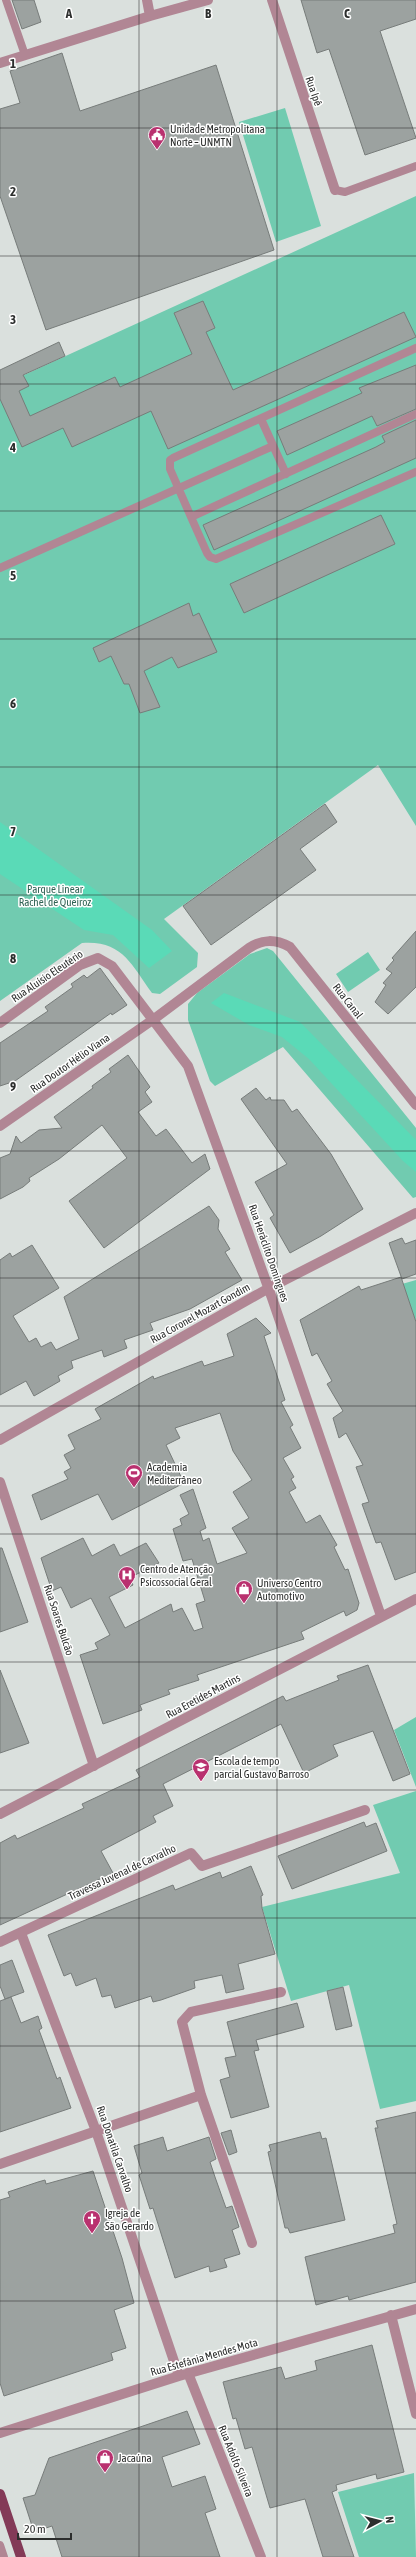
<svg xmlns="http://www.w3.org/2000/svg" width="416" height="2557" viewBox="0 0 416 2557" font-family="'Asap Condensed',sans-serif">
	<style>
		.green { fill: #71cbb0 }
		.water { fill: #5adab7 }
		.building { fill: #9ca2a0; stroke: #777c7a }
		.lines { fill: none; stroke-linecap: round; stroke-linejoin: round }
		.service { stroke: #b18694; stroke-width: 8 }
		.minor { stroke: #b18694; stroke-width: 10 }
		.primary { stroke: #833a57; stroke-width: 10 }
		.grid { fill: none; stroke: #2c2e2d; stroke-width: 1; stroke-opacity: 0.55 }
		.labels { text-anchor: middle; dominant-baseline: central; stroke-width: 3; stroke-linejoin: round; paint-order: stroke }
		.street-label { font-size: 11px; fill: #2c2e2d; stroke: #fff }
		.poi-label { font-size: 11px; fill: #2c2e2d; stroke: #fff; text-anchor: start }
		.park-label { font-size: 11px; fill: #2f6354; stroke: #fff }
		.grid-label { font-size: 13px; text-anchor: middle; font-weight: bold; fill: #2c2e2d; stroke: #fff; stroke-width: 3; stroke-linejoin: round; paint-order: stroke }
	</style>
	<rect width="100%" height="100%" fill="#dae0dd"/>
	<path class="green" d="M285,108L321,226L276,242L239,122Z
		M416,196V826L378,765L164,919L198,953L197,967L160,994L152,993C131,964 122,940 82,943L0,1001V386Z
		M267,948L273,951L416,1128V1197L413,1198L283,1047L215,1086L210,1081L188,1020V1004L197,993L250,954Z
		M368,952L380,970L348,992L336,974Z
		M416,1280V1322L402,1284Z
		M416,1717V1787L394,1730Z
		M416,1791V2101L380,2109L349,1985L291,2001L262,1907L400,1873L373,1805Z
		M414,2473L416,2557H359L338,2492Z"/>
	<path class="water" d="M0,822L152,930L172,951L149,968L113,935L84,930L0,874Z
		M224,993L300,1022L416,1140V1172L403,1161L309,1059L282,1037L249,1025L211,1003Z"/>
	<path class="building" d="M12,0H34L41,22L22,29Z
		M301,0H416V19L380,31L416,138L365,155L329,49L317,53Z
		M62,53L80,111L216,65L274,250L46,330L0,196V109L20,103L10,71Z
		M203,301L215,328L206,332L233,390L404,312L416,337L168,449L151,411L72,447L63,428L22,447L0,399V370L59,342L65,356L23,375L29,386L19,391L30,416L115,377L120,387L192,354L174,313Z
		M416,365V409L377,426L372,416L287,455L277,431L362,393L359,388Z
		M416,420V458L214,550L203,525L376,447L385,442L382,436Z
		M381,515L395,544L244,613L230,584Z
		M189,603L193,616L199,613L217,652L178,668L172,657L144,671L160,707L140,713L129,684H124L111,656L99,662L93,648Z
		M325,804L337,822L300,849L316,870L211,945L183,906Z
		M416,931V987L388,1014L375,1002L386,985L383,983L392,973L386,969L394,960L392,958Z
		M100,968L127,1005L112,1015L111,1013L15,1081L0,1086V1043L48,1011L45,1007L73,987L71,984L84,975L87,978Z
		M128,1055L150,1087L145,1092L152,1102L138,1112L156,1136L166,1129L192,1163L205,1154L210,1169L104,1248L69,1201L127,1158L102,1125L59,1159L29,1178L30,1181L23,1187L0,1199V1158L10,1154L16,1136L21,1143L39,1130L62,1128L54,1117L93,1088L92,1086L111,1072L109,1069Z
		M256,1088L266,1100L270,1097L271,1100H284L292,1112L297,1109L331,1154L363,1209L321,1236L290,1253L270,1218L274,1215L255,1182L287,1164L241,1099Z
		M209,1206L219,1220L218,1229L230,1249L225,1252L242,1280L190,1309L150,1323L153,1330L124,1340L127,1348L104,1357L102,1350L71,1361L73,1368L58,1376L60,1381L34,1396L26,1381L0,1395V1260L10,1253L12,1257L32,1245L59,1288L13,1316L29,1342L36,1338L41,1347L51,1342L56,1350L79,1339L64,1297Z
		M402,1238L405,1244L416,1240V1274L402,1279L389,1243Z
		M401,1277L416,1322V1572L395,1580L381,1542L376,1543L362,1504L369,1502L356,1467L363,1465L346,1433L339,1438L333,1418L343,1411L327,1384L332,1381L317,1353L312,1356L300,1320L359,1286L361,1290Z
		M256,1318L271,1333L264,1336L285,1400L281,1402L293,1425L290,1427L301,1448L283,1458L294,1477L291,1479L296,1488L289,1492L306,1523L320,1515L337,1545L334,1547L345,1570L348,1569L359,1603L357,1610L346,1616L344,1611L301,1632L304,1639L197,1675L199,1680L168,1690L170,1694L140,1705L142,1710L103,1724L80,1655L98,1649L95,1643L110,1635L91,1598L71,1608L61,1587L52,1591L41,1558L83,1538L92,1556L114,1544L120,1556L146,1543L159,1563L129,1578L133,1585L109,1597L125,1628L171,1604L173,1612L182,1608L194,1631L203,1628L196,1604L205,1601L192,1559L183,1561L173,1529L182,1525L180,1519L189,1514L180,1495L193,1489L206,1528L200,1531L203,1541L209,1538L217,1564L247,1553L232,1528L249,1518L233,1492L252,1480L233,1451L220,1413L175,1428L180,1438L166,1445L184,1483L112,1520L98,1494L41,1520L32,1495L68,1479L64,1472L71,1468L64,1455L75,1449L68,1435L101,1419L95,1409L153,1376L154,1379L202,1361L204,1366L234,1356L227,1334Z
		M0,1548H2L28,1622L0,1632Z
		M368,1665L410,1774L393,1781L373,1731L333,1745L338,1756L304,1773L281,1724L163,1784L173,1806L153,1816L156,1822L101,1851L113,1873L0,1925V1843L15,1835L17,1839L84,1808L82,1804L140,1777L136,1770L283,1696L286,1701L339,1680L337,1676Z
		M0,1670L29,1743L0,1753Z
		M364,1822L366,1827L376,1823L387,1851L292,1889L278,1856Z
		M251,1866L263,1895L261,1896L262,1908L275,1954L238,1964L244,1989L226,1993L222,1975L194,1981L195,1988L161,2000L153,2002L151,1996L115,2008L111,1995L102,1997L96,1978L76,1986L71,1973L64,1976L48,1935L173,1885L175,1890L220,1872L222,1878Z
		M12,1960L24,1992L5,1999L0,1986V1965Z
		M343,1987L352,2026L336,2030L327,1991Z
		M11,1997L21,2023L38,2016L42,2028L39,2030L57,2079L60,2077L71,2108L0,2132V2001Z
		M297,2003L304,2027L256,2040L259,2050L254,2051L269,2107L231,2118L220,2080L230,2077L225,2058L236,2056L227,2022Z
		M416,2112V2282L349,2300L348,2296L316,2305L305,2257L395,2233L393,2225L397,2224L375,2128H378L376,2121Z
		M231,2130L237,2152L229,2155L221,2133Z
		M320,2132L322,2139L326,2138L345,2220L290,2233L288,2228H285L268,2152L271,2151L269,2145Z
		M163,2137L167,2151L209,2137L216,2159L210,2162L215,2177L226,2208L232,2206L239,2227L232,2230L240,2254L224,2259L227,2267L210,2272L209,2266L175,2278L153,2208L150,2209L139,2175L142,2173L134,2146Z
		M93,2171L122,2258L134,2303L114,2310L126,2348L111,2353L113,2360L4,2396L0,2383V2200L10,2197L8,2192L38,2182L45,2180L46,2184Z
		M372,2345L404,2472L377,2479L376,2474L336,2485L337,2490L332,2492L354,2557H323L305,2499L270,2508L252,2447L245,2449L236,2418L233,2419L223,2382L281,2367L285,2379L317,2370L315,2361Z
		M187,2411L200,2444L162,2457L172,2487L205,2476L216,2509L205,2513L220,2557H62L52,2526L34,2532L23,2498L35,2495L49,2458Z"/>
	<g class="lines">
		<path class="service" d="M6,0L25,55
			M335,190L345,192L416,166
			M416,348L173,458L170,460V469L191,517L416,414
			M261,419L286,474
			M191,517L207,553L210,557L216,559L416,472
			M0,568L273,446
			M0,2545L4,2557"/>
		<path class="minor" d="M147,0L150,16
			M272,0L335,190
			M0,63L150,16L208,0
			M0,1023L80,965L98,958L112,966L188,1066L272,1298L381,1616
			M0,1126L154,1019L249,948C263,939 275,939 290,947L416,1105
			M0,1440L269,1288L416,1213
			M0,1482L94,1766
			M0,1814L416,1599
			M21,1933L96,2131L179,2376
			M0,1942L191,1853L202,1866L365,1810
			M0,2164L201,2095
			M252,2243L201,2095L182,2022L191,2012L281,1992
			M391,2315L416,2414
			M188,2373L261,2557
			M0,2433L179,2376L416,2309"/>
		<path class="primary" d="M0,2494L21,2557"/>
	</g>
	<path class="grid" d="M139,0V2557M277,0V2557M0,128H416M0,256H416M0,384H416M0,511H416M0,639H416M0,767H416M0,895H416M0,1023H416M0,1151H416M0,1278H416M0,1406H416M0,1534H416M0,1662H416M0,1790H416M0,1918H416M0,2046H416M0,2173H416M0,2301H416M0,2429H416"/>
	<defs>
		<symbol id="civic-pin" viewBox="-11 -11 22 30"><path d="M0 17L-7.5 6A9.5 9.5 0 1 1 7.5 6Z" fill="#b9316f" stroke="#fff"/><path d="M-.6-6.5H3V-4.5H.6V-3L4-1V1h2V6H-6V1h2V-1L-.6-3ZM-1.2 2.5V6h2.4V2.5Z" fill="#fff"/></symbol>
		<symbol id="stadium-pin" viewBox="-11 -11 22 30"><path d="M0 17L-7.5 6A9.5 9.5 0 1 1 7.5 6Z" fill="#b9316f" stroke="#fff"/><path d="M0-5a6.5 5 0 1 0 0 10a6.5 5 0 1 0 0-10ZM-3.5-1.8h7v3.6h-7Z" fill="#fff"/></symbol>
		<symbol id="hospital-pin" viewBox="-11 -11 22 30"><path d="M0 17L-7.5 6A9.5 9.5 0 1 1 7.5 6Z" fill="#b9316f" stroke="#fff"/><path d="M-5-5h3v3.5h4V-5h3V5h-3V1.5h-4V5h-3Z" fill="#fff"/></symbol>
		<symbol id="shop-pin" viewBox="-11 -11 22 30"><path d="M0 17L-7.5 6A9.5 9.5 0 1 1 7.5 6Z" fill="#b9316f" stroke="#fff"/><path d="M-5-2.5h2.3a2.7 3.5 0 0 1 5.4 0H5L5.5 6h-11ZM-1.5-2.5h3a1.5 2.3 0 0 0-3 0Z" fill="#fff"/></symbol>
		<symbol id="school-pin" viewBox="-11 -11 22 30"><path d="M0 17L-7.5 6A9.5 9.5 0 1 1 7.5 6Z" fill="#b9316f" stroke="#fff"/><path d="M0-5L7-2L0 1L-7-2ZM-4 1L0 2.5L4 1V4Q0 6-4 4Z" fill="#fff"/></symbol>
		<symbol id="church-pin" viewBox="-11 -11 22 30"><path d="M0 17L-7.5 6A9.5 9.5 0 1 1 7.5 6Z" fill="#b9316f" stroke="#fff"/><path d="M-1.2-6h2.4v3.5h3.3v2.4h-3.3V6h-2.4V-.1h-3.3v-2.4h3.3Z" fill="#fff"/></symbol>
	</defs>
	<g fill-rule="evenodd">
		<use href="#civic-pin" x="147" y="125" width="20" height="27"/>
		<use href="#stadium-pin" x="124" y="1463" width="20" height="27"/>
		<use href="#hospital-pin" x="117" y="1565" width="20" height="27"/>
		<use href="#shop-pin" x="234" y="1579" width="20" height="27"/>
		<use href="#school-pin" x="191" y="1757" width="20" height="27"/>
		<use href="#church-pin" x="82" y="2209" width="20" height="27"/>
		<use href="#shop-pin" x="95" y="2448" width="20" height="27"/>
	</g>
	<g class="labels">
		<g class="street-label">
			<text transform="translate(314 91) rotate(71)">Rua Ipê</text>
			<text transform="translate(47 976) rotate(-34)">Rua Aluísio Eleutério</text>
			<text transform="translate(348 1001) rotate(52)">Rua Canal</text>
			<text transform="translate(70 1063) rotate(-35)">Rua Doutor Hélio Viana</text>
			<text transform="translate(269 1253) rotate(71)">Rua Heráclito Domingues</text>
			<text transform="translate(200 1313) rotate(-29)">Rua Coronel Mozart Gondim</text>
			<text transform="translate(59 1620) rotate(72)">Rua Soares Bulcão</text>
			<text transform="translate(203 1696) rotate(-28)">Rua Eretides Martins</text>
			<text transform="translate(122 1872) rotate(-25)">Travessa Juvenal de Carvalho</text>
			<text transform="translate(115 2149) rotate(71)">Rua Donatila Carvalho</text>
			<text transform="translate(204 2357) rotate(-16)">Rua Estefânia Mendes Mota</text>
			<text transform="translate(236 2461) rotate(68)">Rua Adolfo Silveira</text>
		</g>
		<g class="poi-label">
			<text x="170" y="129">Unidade Metropolitana<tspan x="170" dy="13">Norte – UNMTN</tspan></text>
			<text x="147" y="1467">Academia<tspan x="147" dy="13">Mediterrâneo</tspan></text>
			<text x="140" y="1569">Centro de Atenção<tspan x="140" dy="13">Psicossocial Geral</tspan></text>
			<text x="257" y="1583">Universo Centro<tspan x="257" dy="13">Automotivo</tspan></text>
			<text x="214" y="1761">Escola de tempo<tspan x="214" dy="13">parcial Gustavo Barroso</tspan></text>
			<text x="105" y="2213">Igreja de<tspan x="105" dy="13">São Gerardo</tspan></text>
			<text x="118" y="2458">Jacaúna</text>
		</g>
		<g class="park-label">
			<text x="55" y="889">Parque Linear<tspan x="55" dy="13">Rachel de Queiroz</tspan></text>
		</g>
	</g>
	<g class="grid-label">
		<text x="69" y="18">A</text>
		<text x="208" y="18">B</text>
		<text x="347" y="18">C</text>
		<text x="13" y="68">1</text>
		<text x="13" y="196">2</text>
		<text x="13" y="324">3</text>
		<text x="13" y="452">4</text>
		<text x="13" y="580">5</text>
		<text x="13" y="708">6</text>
		<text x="13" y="836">7</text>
		<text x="13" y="963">8</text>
		<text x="13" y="1091">9</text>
	</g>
	<g transform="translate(380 2521) rotate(83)" stroke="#ffffff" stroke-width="3" paint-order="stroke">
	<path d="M0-3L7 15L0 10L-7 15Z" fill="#2c2e2d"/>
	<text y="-6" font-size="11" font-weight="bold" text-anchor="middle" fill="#2c2e2d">N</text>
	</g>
	<path d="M18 2533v6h53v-6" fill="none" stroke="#2c2e2d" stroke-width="2"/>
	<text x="24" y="2533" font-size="12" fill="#2c2e2d" stroke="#ffffff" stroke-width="3" paint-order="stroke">20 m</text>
</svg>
